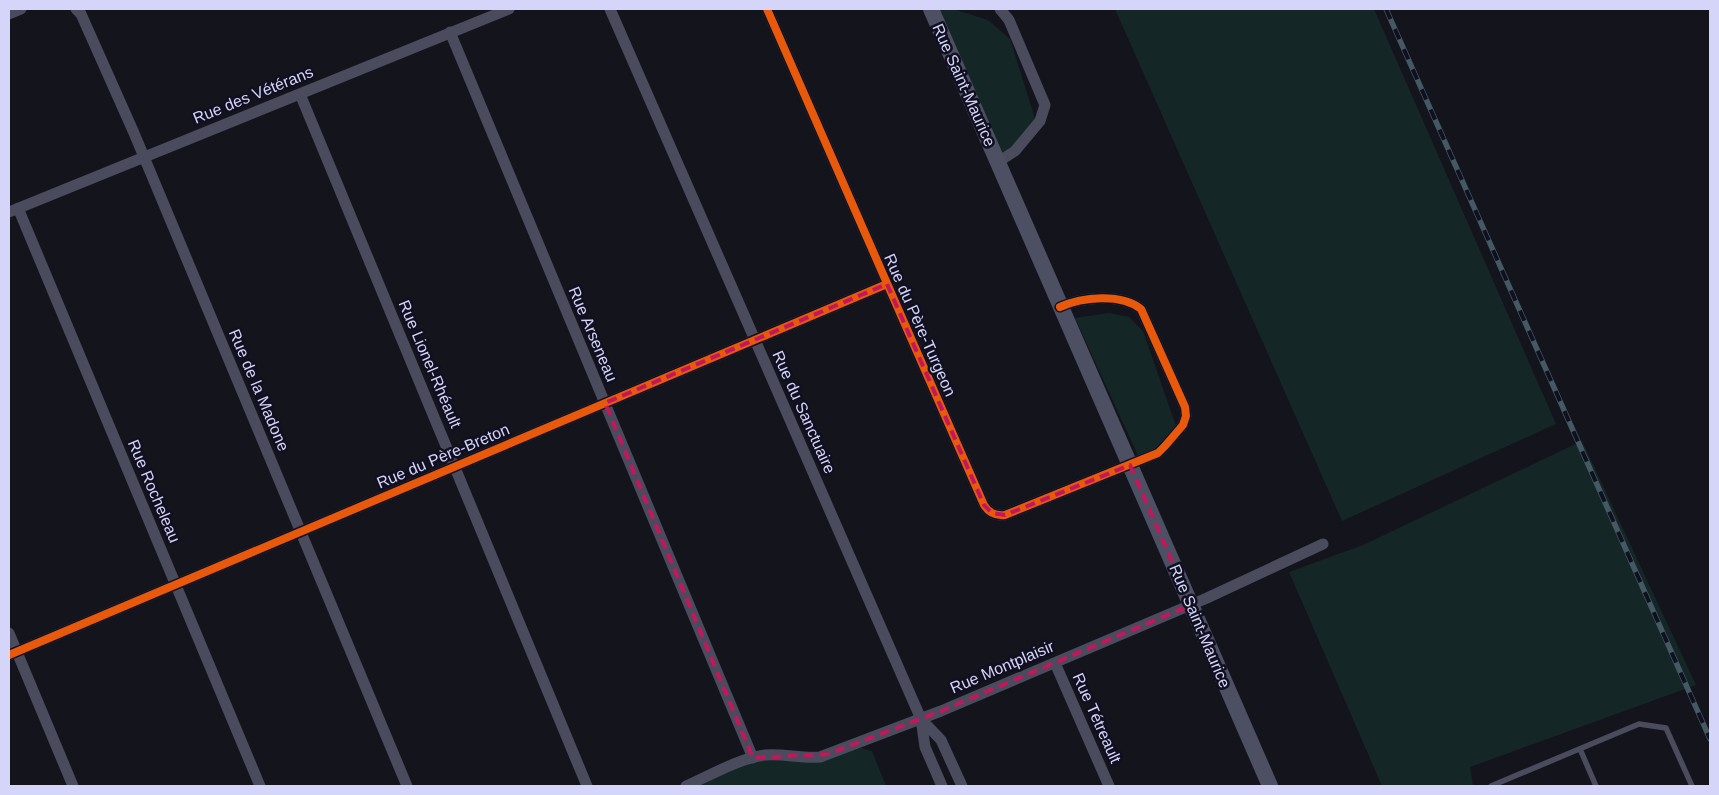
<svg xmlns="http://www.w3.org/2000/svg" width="1719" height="795" viewBox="0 0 1719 795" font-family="Helvetica,sans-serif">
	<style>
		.green { fill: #142726 }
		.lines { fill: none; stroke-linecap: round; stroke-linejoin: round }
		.lane { stroke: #4a4b5d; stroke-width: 5.5 }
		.street { stroke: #4a4b5d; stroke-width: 11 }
		.secondary { stroke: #4d4f63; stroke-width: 16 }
		.rail-casing { stroke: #445963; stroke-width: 5.5 }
		.rail { stroke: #111021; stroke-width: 4; stroke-dasharray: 11; stroke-linecap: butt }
		.cycleway-casing { stroke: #111021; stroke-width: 11 }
		.cycleway { stroke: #e8590c; stroke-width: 8 }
		.marked { fill: none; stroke: #c2185b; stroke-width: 4; stroke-dasharray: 10 6; stroke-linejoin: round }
		.labels { text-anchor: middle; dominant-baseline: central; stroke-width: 5; stroke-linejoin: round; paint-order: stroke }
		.street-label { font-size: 16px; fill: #d5d5fa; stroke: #111021 }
	</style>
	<rect width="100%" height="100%" fill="#14141d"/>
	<path class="green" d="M934,9H953L988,20L1010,39L1037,125L1004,161Z
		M1115,9H1374L1556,424L1342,521Z
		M1109,313L1129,317L1143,331L1176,426L1161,455L1141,462L1075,318Z
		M1582,441L1696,685L1470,767L1473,786H1382L1289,572L1363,545Z
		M858,747L872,751L886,786H695L754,760Z"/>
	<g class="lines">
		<path class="lane" d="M1580,749L1596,786
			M1491,786L1639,724L1666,728L1692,786"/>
		<path class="street" d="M76,9L81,14L134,133L407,786
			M610,9L921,719L925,747L942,786
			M767,9L984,505C989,513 995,516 1005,515L1158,453L1165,446L1183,425L1186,416L1185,407L1141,309C1121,293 1082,297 1060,307
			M9,14L21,9
			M450,32L753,758
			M300,94L587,786
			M998,162L1015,151L1040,121L1045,105L1009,20L1000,9
			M18,208L260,786
			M9,212L509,9
			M9,633L73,786
			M9,655L887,284
			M1055,663L1109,786
			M921,719L941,740L962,786
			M686,786C709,776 740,758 765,755C783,753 802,759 820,757L941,711L1207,598L1323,544"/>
		<path class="secondary" d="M931,9L1270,786"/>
		<defs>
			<path id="rail" d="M1386,9L1710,739"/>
		</defs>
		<use href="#rail" class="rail-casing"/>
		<use href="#rail" class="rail"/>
		<defs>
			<path id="cycleway" d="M767,9L984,505C989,513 995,516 1005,515L1158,453L1165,446L1183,425L1186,416L1185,407L1141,309C1121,293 1082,297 1060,307
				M9,655L887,284"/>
		</defs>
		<use href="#cycleway" class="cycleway-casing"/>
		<use href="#cycleway" class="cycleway"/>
	</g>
	<path class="marked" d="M887,284L984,505L992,513L1005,515L1130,465L1191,605L941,711L828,754L753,758L605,403Z"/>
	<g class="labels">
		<g class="street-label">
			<text transform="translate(964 85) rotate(66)">Rue Saint-Maurice</text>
			<text transform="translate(253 95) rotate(-22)">Rue des Vétérans</text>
			<text transform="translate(920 325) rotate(66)">Rue du Père-Turgeon</text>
			<text transform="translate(593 334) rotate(67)">Rue Arseneau</text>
			<text transform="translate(430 364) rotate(67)">Rue Lionel-Rhéault</text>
			<text transform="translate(259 390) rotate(67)">Rue de la Madone</text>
			<text transform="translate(804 412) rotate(66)">Rue du Sanctuaire</text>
			<text transform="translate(443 456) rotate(-23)">Rue du Père-Breton</text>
			<text transform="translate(154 491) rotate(67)">Rue Rocheleau</text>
			<text transform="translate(1200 626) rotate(67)">Rue Saint-Maurice</text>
			<text transform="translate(1002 667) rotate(-23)">Rue Montplaisir</text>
			<text transform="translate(1097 718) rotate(66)">Rue Tétreault</text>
		</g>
	</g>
	<rect width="1719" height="795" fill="none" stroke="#d5d5fa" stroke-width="20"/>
</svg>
